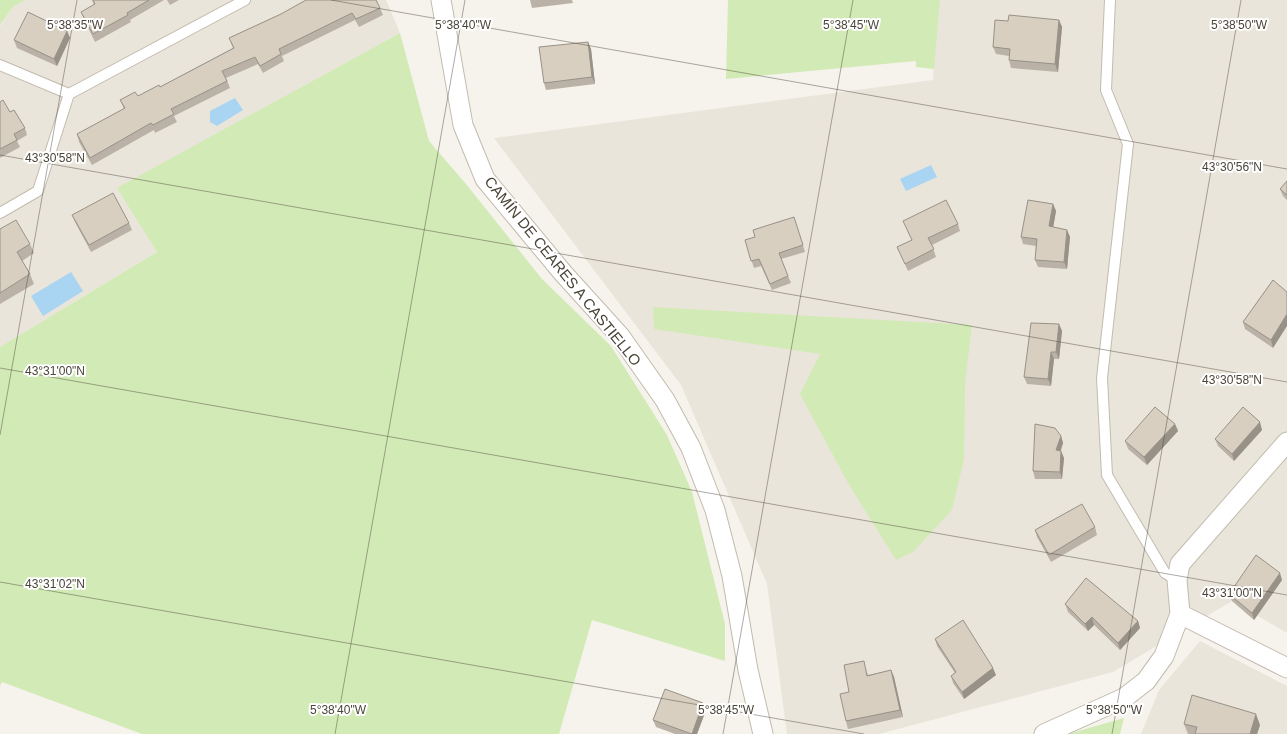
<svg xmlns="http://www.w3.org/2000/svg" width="1287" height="734" viewBox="0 0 1287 734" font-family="Helvetica,sans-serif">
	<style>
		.residential { fill: #eae5da }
		.green { fill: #d2eab5 }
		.water { fill: #a9d4f2 }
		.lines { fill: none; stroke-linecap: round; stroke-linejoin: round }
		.lane-casing { stroke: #c2bbae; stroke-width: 12 }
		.street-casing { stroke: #c2bbae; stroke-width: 21 }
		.lane { stroke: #fff; stroke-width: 10 }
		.street { stroke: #fff; stroke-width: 19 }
		.wall { fill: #bab2a6 }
		.shaded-wall { fill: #979187 }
		.building { fill: #d8cfc1; stroke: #979187 }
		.ticks { fill: none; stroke: #4b4439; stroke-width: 1; stroke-opacity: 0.45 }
		.labels { text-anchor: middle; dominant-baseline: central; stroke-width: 4; stroke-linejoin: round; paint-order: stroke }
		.street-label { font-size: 15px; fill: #4b4439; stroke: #fff }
		.ticks-label { font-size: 12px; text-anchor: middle; fill: #4b4439; stroke: #fff; stroke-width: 4; stroke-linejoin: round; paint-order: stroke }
	</style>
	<rect width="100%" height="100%" fill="#f6f3ec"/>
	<path class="residential" d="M25,0H386L400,33L118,188L157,252L0,347V26L13,7Z
		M937,0H1287V633L1232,601L1113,672L879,734H787L767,584L681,385L494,138L933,80Z
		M1200,641L1287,686V734H1141L1159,690Z"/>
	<path class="green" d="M0,0H25L13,7L0,25Z
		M728,0H940L934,69L916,67V61L726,79Z
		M400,33L429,141L466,184L542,279L611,346L667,435L692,492L725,624V661L592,620L559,734H142L2,682L0,686V347L157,252L117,188Z
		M653,307L972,325L965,383L964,459L952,510L913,552L896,560L848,483L800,394L820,354L654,329Z
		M1124,718L1120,734H1068Z"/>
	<path class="water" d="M235,98L243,110L217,126L210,122V111Z
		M931,165L937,177L906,191L900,179Z
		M71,272L83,291L43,316L31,296Z"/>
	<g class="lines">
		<defs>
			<path id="lane" d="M1110,0L1106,90L1128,144L1102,378L1107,475L1165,573L1177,580
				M0,65L69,94
				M0,213L38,191L69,94L245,0"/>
			<path id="street" d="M441,0L463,125L485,179L563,273L620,336L665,400L691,448L715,510L732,576L748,670L763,734
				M1180,614L1287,668
				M1044,734L1124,698L1146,681L1164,656L1180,614L1177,580L1180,564L1287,442"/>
		</defs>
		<use href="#lane" class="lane-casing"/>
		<use href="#street" class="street-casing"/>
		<use href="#lane" class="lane"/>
		<use href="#street" class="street"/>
	</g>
	<path class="wall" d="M92,0H164L130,20L131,22L95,42L84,19L81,12L94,5Z
		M167,0H179L170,5Z
		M530,0H572L573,3L532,8Z
		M380,8L383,15L359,27L355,20L282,56L284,61L263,73L258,64L226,78L230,88L174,116L177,122L155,133L154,130L92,165L79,142L77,134L124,109L120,100L138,96L160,87L233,48L229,38L281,14Z
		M1059,20L1062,27L1058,72L1011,68L1009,60V56L996,54L993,47L1008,21Z
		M67,31L70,38L57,66L17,48L14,40Z
		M588,42L591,49L595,84L546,90L544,83Z
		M0,102L25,128L27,135L17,141L20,147L0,158Z
		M1287,181V200L1283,196L1280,189Z
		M1053,204L1056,211L1053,227L1067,230L1070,237L1067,269L1038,267L1035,260L1036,246L1023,244L1021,237Z
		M72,215L129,223L132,230L91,252L75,222Z
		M794,217L805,252L781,259L791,283L772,290L761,266L754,268L745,240L755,237Z
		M903,221L958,224L960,231L932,245L936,257L908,271L897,247L912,240Z
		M0,229L30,244L34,253L22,261L30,274L34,284L0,304Z
		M1273,280V348L1245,329L1243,322Z
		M1059,324L1062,331L1059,359H1054L1051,386L1027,384L1024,377Z
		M1175,424L1178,431L1147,465L1128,449L1125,441Z
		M1262,430L1234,461L1218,446L1215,439Z
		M1061,436L1063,443L1061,451L1064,458L1062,479H1035L1033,471Z
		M1095,527L1097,535L1051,562L1037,537L1035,530Z
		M1282,580L1254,620L1232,601L1229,594Z
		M1065,604L1138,621L1140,628L1120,650L1094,625L1088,631L1068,612Z
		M935,639L996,675L964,699L953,683L951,676L955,673L937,646Z
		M866,669L868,675L891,670L894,677L903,717L848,729L846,721L849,692Z
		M703,703L706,710L697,734H675L656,727L653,720Z
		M1184,724L1260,725L1257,734H1188Z"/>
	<path class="shaded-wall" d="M1059,20L1062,27L1058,72L1055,64Z
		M67,31L70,38L57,66L54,59Z
		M588,42L591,49L595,84L592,77Z
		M1053,204L1056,211L1052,234L1049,226Z
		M1067,230L1070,237L1067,269L1064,262Z
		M1287,314V326L1273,348L1271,340Z
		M1059,324L1062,331L1059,359L1056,352Z
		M1051,352L1054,359L1051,386L1048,379Z
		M1260,422L1262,430L1234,461L1232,454Z
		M1175,424L1178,431L1147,465L1144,457Z
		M1061,436L1063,443L1058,457L1056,450Z
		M1061,451L1064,458L1062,479L1060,472Z
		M1280,573L1282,580L1254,620L1252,613Z
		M1092,617L1094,625L1088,631L1085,624Z
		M1138,621L1140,628L1120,650L1118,643Z
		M993,668L996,675L964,699L962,692Z
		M891,670L894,677L903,717L900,710Z
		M703,703L706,710L697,734H692Z
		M1256,714L1260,725L1257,734H1250Z"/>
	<path class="building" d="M93,0H149L127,13L128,15L93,34L81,12L95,4Z
		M306,0H376L380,8L356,19L352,13L279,49L281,54L260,66L255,57L222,71L227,81L171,109L174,114L153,125L151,123L90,158L77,134L125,108L120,100L135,92L138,96L159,85L160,87L234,48L229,38L281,14Z
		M28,12L67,31L54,59L14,40Z
		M1009,15L1059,20L1055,64L1009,60L1010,49L993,47L995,20L1008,21Z
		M588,42L592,77L544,83L539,47Z
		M3,100L10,112L14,110L25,128L14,134L17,140L0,149V102Z
		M1287,181V195L1280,189Z
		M113,193L129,223L89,245L72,215Z
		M946,200L958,224L928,238L934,249L905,264L897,247L912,240L903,221Z
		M1028,200L1053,204L1049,226L1067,230L1064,262L1035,260L1037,239L1021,237Z
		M794,217L803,245L779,253L788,276L770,284L759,259L751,261L745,240L755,237L753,230Z
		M16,220L30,244L17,252L30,274L0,293V229Z
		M1273,280L1287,292V314L1271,340L1243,322Z
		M1031,323L1059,324L1056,352H1051L1048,379L1024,377Z
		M1155,407L1175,424L1144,457L1125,441Z
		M1243,407L1260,422L1232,454L1215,439Z
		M1035,424L1055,428L1061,436L1056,450L1061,451L1060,472L1033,471Z
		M1082,504L1095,527L1049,555L1035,530Z
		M1256,555L1280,573L1252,613L1229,594Z
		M1086,578L1138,621L1118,643L1092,617L1085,624L1065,604Z
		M963,620L993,668L962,692L951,676L956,672L935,639Z
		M864,661L867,676L891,670L900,710L846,721L840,694L849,692L844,665Z
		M665,689L703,703L692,734L653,720Z
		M1192,695L1256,714L1250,734H1195L1197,727L1184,724Z"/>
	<path class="ticks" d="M331,0L1287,169M0,155L1287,382M0,368L1287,595M0,435L77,0M0,582L864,734M335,734L465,0M723,734L853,0M1112,734L1241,0"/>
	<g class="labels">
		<g class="street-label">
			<text transform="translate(563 271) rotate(51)">CAMÍN DE CEARES A CASTIELLO</text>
		</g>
	</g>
	<g class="ticks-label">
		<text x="75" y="29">5°38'35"W</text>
		<text x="463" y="29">5°38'40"W</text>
		<text x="851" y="29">5°38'45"W</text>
		<text x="1239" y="29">5°38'50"W</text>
		<text x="55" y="162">43°30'58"N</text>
		<text x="1232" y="171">43°30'56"N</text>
		<text x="55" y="375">43°31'00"N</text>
		<text x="1232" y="384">43°30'58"N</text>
		<text x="55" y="588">43°31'02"N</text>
		<text x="1232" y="597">43°31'00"N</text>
		<text x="338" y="714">5°38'40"W</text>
		<text x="726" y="714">5°38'45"W</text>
		<text x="1114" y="714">5°38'50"W</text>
	</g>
</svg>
